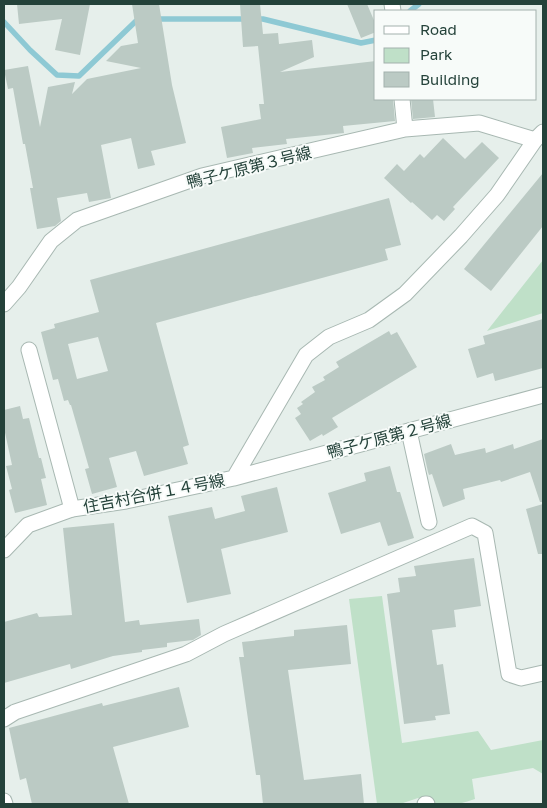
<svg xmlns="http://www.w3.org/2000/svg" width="547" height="808" viewBox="0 0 547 808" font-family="'Golos Text','Noto Sans JP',sans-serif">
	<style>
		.green { fill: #bfe0c8 }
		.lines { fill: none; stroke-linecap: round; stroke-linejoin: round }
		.stream { stroke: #8ec9d4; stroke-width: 5.5 }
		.building { fill: #bbcac4; fill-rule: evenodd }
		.minor-casing { stroke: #a8b8b2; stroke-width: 17 }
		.tertiary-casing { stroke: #a8b8b2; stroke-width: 17 }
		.minor { stroke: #fff; stroke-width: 15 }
		.tertiary { stroke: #fff; stroke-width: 15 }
		.labels { text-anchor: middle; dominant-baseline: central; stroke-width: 4; stroke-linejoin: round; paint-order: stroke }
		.street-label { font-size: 16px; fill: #24423a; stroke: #f7fbf9 }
	</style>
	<rect width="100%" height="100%" fill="#e6efeb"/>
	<path class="green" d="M543,260V313L487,331Z
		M382,596L402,743L478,731L491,750L543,740V774L533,768L472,779L475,799C453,807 439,807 418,798L400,804H377L349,599Z"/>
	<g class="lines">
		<path class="stream" d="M410,11L419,4
			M154,19H263L361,43L376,40
			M4,22L30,50L57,75L79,76L136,21L142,20"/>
	</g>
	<path class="building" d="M17,4H90L80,55L55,50L62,19L19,24Z
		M132,4H159L172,85L186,143L151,151L155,165L138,169L131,138L101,145L111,198L89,202L87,193L57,198L61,221L55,226L37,229L30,188H33L25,144H23L13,88L8,89L4,70L28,66L40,127L48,87L75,82L72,94L87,79L141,68L106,61L121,46L138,43Z
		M240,4H260L263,34L278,33L279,44L312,40L314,57L280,72L376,61V99H393L395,121L343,126L344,133L286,139L287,144L252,148L253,153L227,158L221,127L261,119L259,104H264L258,46L243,47Z
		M347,4H367L376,25V32L361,38Z
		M411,99H433L435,117L413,119Z
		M443,138L465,159L482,142L499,158L453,207L455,209L444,221L437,215L432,220L412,202L411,203L384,178L397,164L404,171L420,154L424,158Z
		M543,173V226L491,291L464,269Z
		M389,198L401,245L385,249L388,260L156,323L189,445L183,447L188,464L144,476L136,451L109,458L117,487L92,494L85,469L89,468L71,405H70L68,400L64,401L58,379L53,380L41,332L55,328L54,324L99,312L90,280ZM98,337L108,371L77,379L68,344Z
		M543,319V368L495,381L493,373L477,378L468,349L485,344L483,336Z
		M389,331L391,335L397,332L417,367L332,418L338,427L323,436L322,434L310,441L295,418L301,414L297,408L303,404L301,402L315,392L312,387L325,380L323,377L339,367L336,362Z
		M20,406L23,419L29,418L39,458H41L46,478L41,479L47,505L15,513L9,490L12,489L6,466L12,465L4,428V410Z
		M543,439V502H540L530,472L501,482L500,480L463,489L465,499L443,507L432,474L429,475L428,472L424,454L451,444L455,455L485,448L486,453L513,444L514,449Z
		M390,466L397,492H400L414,538L388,546L380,522L341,534L328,493L366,481L364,473Z
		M277,487L288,532L221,549L231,594L187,603L168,516L212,507L215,519L245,511L241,496Z
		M543,504V554H538L526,509Z
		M114,523L125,622L139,620L140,625L199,619L201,635L193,640L167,643V647L142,650V652L113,656L71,669L70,664L4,683V622L37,613L39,617L72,615L63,528Z
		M474,558L481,606L454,610L456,627L432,630L437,665L443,664L450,714L435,716L436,720L404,724L387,594L400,592L398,578L416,576L414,566Z
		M347,625L351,664L288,670L304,780L361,774L364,804H263L260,775H256L239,657H244L242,642L294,636V630Z
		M179,687L189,727L113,747L129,804H32L26,778L20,780L9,728L102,703L103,706Z"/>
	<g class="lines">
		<defs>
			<path id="minor" d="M392,4L393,11
				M402,99L405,129
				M4,304L19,287L51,241L77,220L202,176L405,129L479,123L535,140
				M29,350L72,509
				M409,431L429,522
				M4,719L15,712L186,654L224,634L472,526L485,533L509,674L521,678L543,673
				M4,801L5,804
				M425,804H427"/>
			<path id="tertiary" d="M234,478L306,355L329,337L369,320L405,294L461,236L497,195L535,140L543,132
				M4,550L28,525L72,509L126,501L234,478L543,395"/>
		</defs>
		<use href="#minor" class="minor-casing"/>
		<use href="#tertiary" class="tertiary-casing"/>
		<use href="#minor" class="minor"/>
		<use href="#tertiary" class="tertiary"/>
	</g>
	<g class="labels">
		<g class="street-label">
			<text transform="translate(249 167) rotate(-14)">鴨子ケ原第３号線</text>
			<text transform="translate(389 436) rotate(-15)">鴨子ケ原第２号線</text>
			<text transform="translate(154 493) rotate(-11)">住吉村合併１４号線</text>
		</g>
	</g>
	<rect width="547" height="808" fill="none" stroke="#24423a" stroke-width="10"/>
	<rect x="374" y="10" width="162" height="90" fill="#f7fbf9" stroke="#a3b1ad"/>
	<rect x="384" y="26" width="25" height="8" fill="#ffffff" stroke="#a3b1ad"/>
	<text x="420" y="35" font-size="15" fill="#24423a">Road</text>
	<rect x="384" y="48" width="25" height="15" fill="#bfe0c8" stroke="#a3b1ad"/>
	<text x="420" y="60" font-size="15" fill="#24423a">Park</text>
	<rect x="384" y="72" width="25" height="15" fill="#bbcac4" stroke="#a3b1ad"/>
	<text x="420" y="85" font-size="15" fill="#24423a">Building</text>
</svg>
